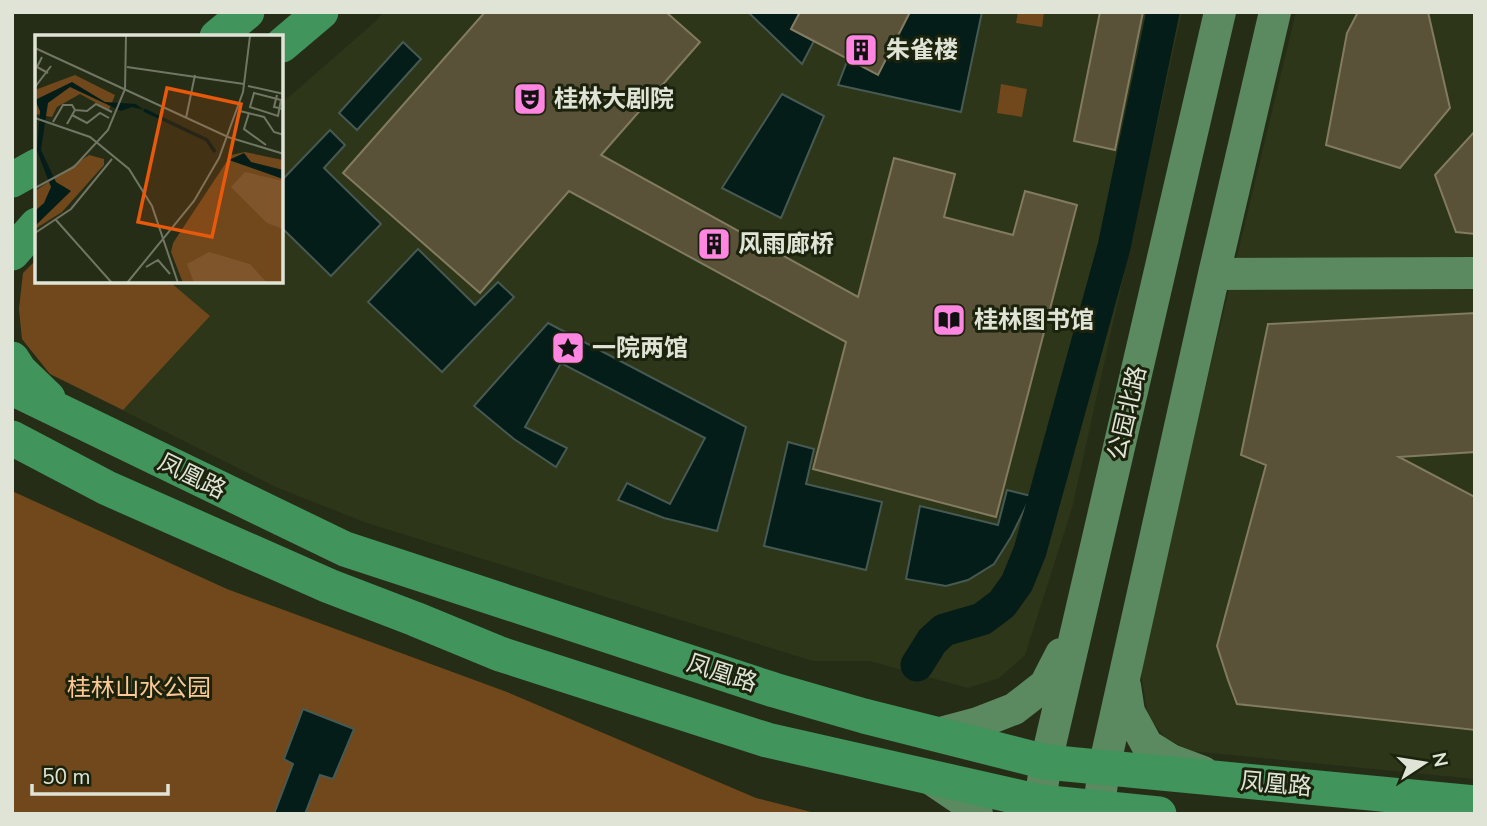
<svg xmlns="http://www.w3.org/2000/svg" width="1487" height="826" viewBox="0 0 1487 826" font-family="'Nunito Sans','Noto Sans SC',sans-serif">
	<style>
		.built { fill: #2d3619 }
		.green { fill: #70481c }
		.water { fill: #041d19; stroke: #465952; stroke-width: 2 }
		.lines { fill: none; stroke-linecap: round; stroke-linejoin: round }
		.river { stroke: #041d19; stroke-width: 33 }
		.building { fill: #595239; stroke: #827b60; stroke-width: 2 }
		.secondary { stroke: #5b8960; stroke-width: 32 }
		.primary { stroke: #41945c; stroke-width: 35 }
		.labels { text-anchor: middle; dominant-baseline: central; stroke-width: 6; stroke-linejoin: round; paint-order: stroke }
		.poi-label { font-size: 24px; font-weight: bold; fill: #dfe4d6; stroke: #1c230d; text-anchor: start }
		.street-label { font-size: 24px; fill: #dfe4d6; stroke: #1c230d }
		.park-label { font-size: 24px; fill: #fdc896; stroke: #1c230d }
		.inset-river { fill: none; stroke: #041d19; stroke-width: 3.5 }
		.inset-road { fill: none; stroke: #707663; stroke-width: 2 }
		.view { fill: #e8590c; fill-opacity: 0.15; stroke: #e8590c; stroke-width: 3.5 }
		.inset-edge { fill: none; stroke: #dfe4d6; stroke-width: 3.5 }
	</style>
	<rect width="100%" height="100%" fill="#262d16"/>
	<path class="built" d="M383,12H1182L1072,508L1025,655L999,678L968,688L870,661H813L367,523L278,488L50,374L22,339L19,309L23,273L37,259V282H282V103L376,21Z
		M1296,12H1475V779L1191,751L1165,738L1148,716L1141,673L1144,642Z"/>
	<path class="green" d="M1018,12H1044L1042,27L1016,23Z
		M1001,84L1027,89L1022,117L997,113Z
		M37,259V282H170L210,316L123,410L50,374L22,339L19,309L23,273Z
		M12,491L227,589L507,692L756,798L819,814H12Z"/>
	<path class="water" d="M748,12H800L791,29L814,41L802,64Z
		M910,12H982L961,112L838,85L848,59L878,74Z
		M403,42L421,59L357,130L339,113Z
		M782,94L824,116L781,218L722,188Z
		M330,130L345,145L324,168L381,224L331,276L282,228V180Z
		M418,249L475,305L498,282L514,297L442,372L368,302Z
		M548,323L746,427L717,531L664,518L618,500L627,483L670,504L705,438L561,363L525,427L567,448L556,467L514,439L474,406Z
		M788,442L814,449L806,484L882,502L866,570L764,546Z
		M1007,490L1031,496L1011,537L994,564L968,580L946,586L906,579L920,506L998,525Z
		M303,709L354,729L333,779L320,775L305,814H274L293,764L284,759Z"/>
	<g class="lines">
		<path class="river" d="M917,665L932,641L944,630L982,619L1002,604L1017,583L1030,551L1114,247L1163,12"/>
	</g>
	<path class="building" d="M485,12H666L700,42L601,155L858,297L894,158L955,174L944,217L1013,235L1025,191L1077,205L996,517L813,469L846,342L569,191L480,293L343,173Z
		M800,12H910L878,75L791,29Z
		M1100,12H1143L1115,150L1074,141Z
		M1358,12H1428L1450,108L1400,168L1326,145L1347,33Z
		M1475,131V234L1456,232L1435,175Z
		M1475,313V452L1399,457L1475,497V730L1237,704L1228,680L1217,646L1266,465L1241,455L1268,324Z"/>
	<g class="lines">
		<path class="secondary" d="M1214,274L1475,273
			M1125,686L1129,712L1147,745L1171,760L1203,772
			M937,734L978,723L1014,709L1045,685L1061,654
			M931,779L962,800L977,814
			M1038,814L1046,762L1220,12
			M1098,814L1104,768L1214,274L1275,12"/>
		<path class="primary" d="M217,37L247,12
			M282,45L321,12
			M12,180L37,166
			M12,253L37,225
			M12,359L19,370L48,398
			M12,388L345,549L774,690L864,716L1046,762L1475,803
			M12,438L107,488L329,586L415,619L500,654L767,740L1040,802L1159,814"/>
	</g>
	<defs>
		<symbol id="building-square" viewBox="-11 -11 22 22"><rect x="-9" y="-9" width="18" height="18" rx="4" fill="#fe85e0" stroke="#1c230d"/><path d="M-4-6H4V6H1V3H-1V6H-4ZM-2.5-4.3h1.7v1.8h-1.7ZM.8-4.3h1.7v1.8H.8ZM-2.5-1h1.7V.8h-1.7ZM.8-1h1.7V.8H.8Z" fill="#111"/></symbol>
		<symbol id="theatre-square" viewBox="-11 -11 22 22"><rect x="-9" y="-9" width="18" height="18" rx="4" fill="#fe85e0" stroke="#1c230d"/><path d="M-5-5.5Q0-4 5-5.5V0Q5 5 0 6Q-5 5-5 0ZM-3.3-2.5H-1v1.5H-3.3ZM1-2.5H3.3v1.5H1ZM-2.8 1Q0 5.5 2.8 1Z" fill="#111"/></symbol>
		<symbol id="library-square" viewBox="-11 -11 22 22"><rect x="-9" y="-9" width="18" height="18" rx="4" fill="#fe85e0" stroke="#1c230d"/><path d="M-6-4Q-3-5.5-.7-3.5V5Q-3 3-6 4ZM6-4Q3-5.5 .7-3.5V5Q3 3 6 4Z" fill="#111"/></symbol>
		<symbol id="sight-square" viewBox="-11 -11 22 22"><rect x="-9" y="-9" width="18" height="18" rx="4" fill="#fe85e0" stroke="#1c230d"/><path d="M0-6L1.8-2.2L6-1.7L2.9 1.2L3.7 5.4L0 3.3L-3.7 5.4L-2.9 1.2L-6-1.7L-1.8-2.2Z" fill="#111"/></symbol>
	</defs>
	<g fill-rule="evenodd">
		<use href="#building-square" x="842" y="31" width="38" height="38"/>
		<use href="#theatre-square" x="511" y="80" width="38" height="38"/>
		<use href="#building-square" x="695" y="225" width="38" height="38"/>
		<use href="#library-square" x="930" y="301" width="38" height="38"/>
		<use href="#sight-square" x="549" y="329" width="38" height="38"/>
	</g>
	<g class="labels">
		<g class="poi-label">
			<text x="886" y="50">朱雀楼</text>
			<text x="554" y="99">桂林大剧院</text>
			<text x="738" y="244">风雨廊桥</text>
			<text x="974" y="320">桂林图书馆</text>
			<text x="592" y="348">一院两馆</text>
		</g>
		<g class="street-label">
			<text transform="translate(1127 413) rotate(-77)">公园北路</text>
			<text transform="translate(192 476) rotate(26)">凤凰路</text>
			<text transform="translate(722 673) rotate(18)">凤凰路</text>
			<text transform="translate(1276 784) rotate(5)">凤凰路</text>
		</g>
		<g class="park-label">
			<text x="139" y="688">桂林山水公园</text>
		</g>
	</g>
	<g transform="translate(35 35)">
		<rect width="248" height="248" fill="#262d16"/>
		<path d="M40,40L80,60L74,75L45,59L22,72L17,82L0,79V55ZM210,117L248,125V248H148L136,217L138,208L196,120ZM54,120L69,124V130L27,177L0,194V156Z" fill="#70481c"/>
		<path d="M210,137L248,146V194L232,188L196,152ZM174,217L215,229L232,248H159L152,229Z" fill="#7f562b"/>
		<path d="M37,47L70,67L101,69L109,75L97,72L86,76L35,52L13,68L6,115L21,147L36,156L0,191V176L9,168L16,152L2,116L5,76L0,65ZM209,118L216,127L248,135V144L194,125Z" fill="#041d19"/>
		<path class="inset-river" d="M109,75L172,105L180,117"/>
		<path class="inset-road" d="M0,13L193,102L249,119M7,22L2,32L13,38M92,32L209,49M213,51L249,59M0,52L16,31M219,58L246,65L243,81L215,72ZM242,60L239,72L249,74M205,76L229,82L239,97L249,100M214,78L209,94L231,110M37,80L52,88L65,78L74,83M0,83L55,102L94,134L117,171L143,248M151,83L160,40M18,87L28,70H37L40,75M32,89L40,75L52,76L61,69L77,77M0,153L39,132L73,95L90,54L91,1M21,185L77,248M0,198L36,174L77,124M111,232L123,225L135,239M92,248L159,166L184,123L208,57L215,1"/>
		<path class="view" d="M132,53L206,69L177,202L103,187Z"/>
		<rect width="248" height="248" class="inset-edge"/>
	</g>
	<rect width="1487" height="826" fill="none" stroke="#dfe4d6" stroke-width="28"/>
	<g transform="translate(1424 763) rotate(78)" stroke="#1c230d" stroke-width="5" paint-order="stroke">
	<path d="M0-5L12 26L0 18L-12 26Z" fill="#dfe4d6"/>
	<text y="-10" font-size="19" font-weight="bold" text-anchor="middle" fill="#dfe4d6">N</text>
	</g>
	<path d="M32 784v10h136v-10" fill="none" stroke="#dfe4d6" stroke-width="3.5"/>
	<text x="42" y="784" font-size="21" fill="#dfe4d6" stroke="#1c230d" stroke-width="5" paint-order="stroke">50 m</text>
</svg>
